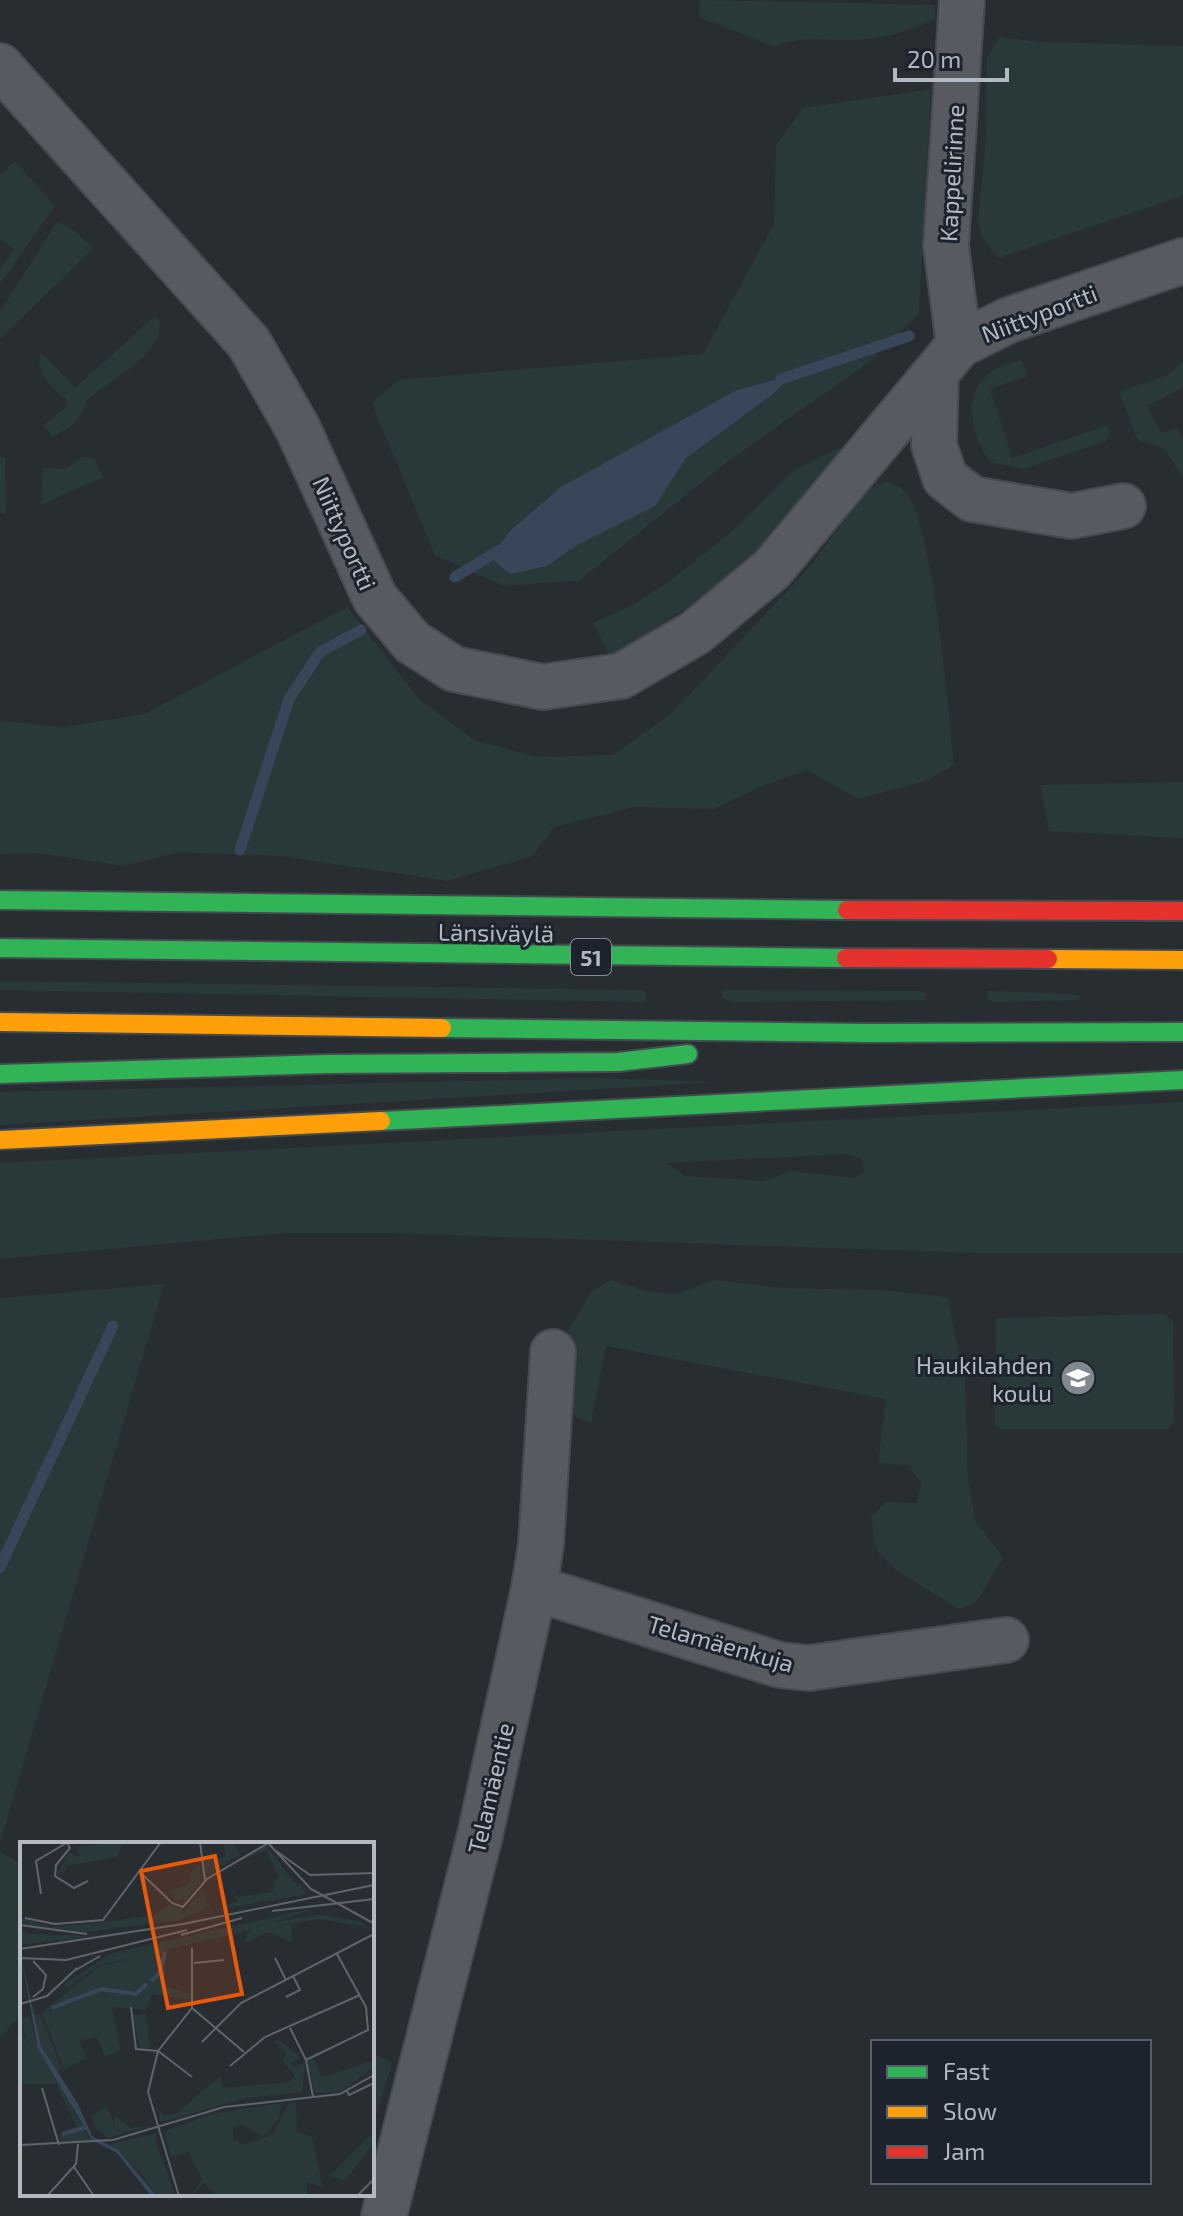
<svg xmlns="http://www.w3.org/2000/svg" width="1183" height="2216" viewBox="0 0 1183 2216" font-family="'Exo 2',sans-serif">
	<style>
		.green { fill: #29393a; fill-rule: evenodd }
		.water { fill: #394659 }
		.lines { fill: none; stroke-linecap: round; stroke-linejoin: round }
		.stream { stroke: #394659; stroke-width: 11 }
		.street-casing { stroke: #46494d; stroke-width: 48 }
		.fast-casing { stroke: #44494e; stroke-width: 22 }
		.slow-casing { stroke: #44494e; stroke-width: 22 }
		.jam-casing { stroke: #44494e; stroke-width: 22 }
		.street { stroke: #575b61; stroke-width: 44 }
		.fast { stroke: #30b455; stroke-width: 18 }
		.slow { stroke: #ff9f0a; stroke-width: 18 }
		.jam { stroke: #e5322d; stroke-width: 18 }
		.labels { text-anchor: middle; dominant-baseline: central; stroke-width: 6; stroke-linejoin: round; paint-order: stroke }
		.shield { fill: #1c232c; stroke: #858c96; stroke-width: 2 }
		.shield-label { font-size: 22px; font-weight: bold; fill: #b2b9c3 }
		.street-label { font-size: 24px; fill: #b2b9c3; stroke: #1c232c }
		.poi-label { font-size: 24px; fill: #b2b9c3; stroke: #1c232c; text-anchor: end }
		.inset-river { fill: none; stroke: #394659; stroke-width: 4 }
		.inset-road { fill: none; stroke: #5f656c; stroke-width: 2 }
		.view { fill: #e8590c; fill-opacity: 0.15; stroke: #e8590c; stroke-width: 4 }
		.inset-edge { fill: none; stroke: #b2b9c3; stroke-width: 4 }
	</style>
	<rect width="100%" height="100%" fill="#282d32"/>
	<path class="green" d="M700,0L935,5V19C908,31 886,39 856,40C827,42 802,34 775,47L699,17Z
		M999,37L1040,42L1183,46V196L998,258L981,236L978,220L986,137L987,58Z
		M931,89L919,313L869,362L726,463L580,580L504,586L435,555L372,404L398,380L703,354L774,224L776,145L803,108Z
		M15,161L55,206L0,284V269L14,249L0,239V175Z
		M57,222L68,226L94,248L0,339V312Z
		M155,316L160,321C161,357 111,379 87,400C79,423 75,424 53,437L43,426L65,408L68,401C53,389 34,373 41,352L75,388Z
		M1022,361L1028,376L990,389L1012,458L1105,426L1110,428L1106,441L1024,469L990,462C961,422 964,367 1022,361Z
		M1183,362V388L1147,406L1161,433L1177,428L1183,440V477L1164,449L1137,439L1119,392L1166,376Z
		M838,448L846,454L752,558L704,597L610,657L593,623L634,604L668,582L729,534L792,472Z
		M0,457L5,458L6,514L0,513Z
		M82,457L94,458L103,477L41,505L43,467L65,469Z
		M887,481C892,484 900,487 904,490C933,520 949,716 954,765L926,781L858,799L807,770L760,787L714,809L635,807L554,827L532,856L448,881L281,856L180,852L124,866L38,853L0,854V721L64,727L145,714L347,607L420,700L476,741L538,757L613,755L673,712L807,570L867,490Z
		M1183,782V838L1049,831L1041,785Z
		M0,981L643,990L646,993V1002L0,990Z
		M722,990L919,991L926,994V1000L732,1002L722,997Z
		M987,991L1070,994L1080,996L1079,1000L995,1002L989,1000Z
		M598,1078L719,1082L0,1125V1092Z
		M1183,1102V1253H977L390,1233H285L0,1259V1163ZM846,1154L861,1158L864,1171L855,1178L791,1171L764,1181L685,1176L666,1163Z
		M611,1280L649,1292L678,1294L713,1280L783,1288L881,1290L947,1297L965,1378L968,1480L975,1520L1003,1558L977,1601L959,1609L897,1571L877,1551L871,1518L885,1502L917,1503L921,1482L907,1465L878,1463L886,1399L606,1346L591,1423L576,1417L564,1399L567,1333L591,1292Z
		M164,1284L0,1843V1298Z
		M1165,1314L1173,1322L1174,1420L1168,1429H1001L995,1426L996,1318Z
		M0,1852L22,1864V2013L0,2038Z
		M372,2053L392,2063L372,2129Z"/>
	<path class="water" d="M792,375L773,394L686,458L655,506L577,545L547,566L510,574L490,557L512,529L561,487L735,391Z"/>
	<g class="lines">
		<path class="stream" d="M781,379L909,336
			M455,577L500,550
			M240,850L289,699L320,652L361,630
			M0,1567L113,1326"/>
		<defs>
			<path id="street" d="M0,66L249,343L298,429L375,598L412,642L454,669L543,687L621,676L695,633L772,569L959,345L1009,320L1183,261
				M959,345L946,246L962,0
				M936,375L934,445L945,478L972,499L1072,516L1123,506
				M534,1588L780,1665L809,1668L1006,1640
				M384,2216L480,1835L534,1588L541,1545L553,1352"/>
			<path id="fast" d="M0,900L847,910
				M0,948L846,958
				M442,1028L866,1033L1183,1032
				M0,1074L326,1064L618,1062L688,1054
				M381,1121L1183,1080"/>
			<path id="slow" d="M1048,959L1183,960
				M0,1022L442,1028
				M0,1140L381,1121"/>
			<path id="jam" d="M847,910L1183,911
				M846,958L1048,959"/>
		</defs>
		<use href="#street" class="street-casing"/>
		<use href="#fast" class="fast-casing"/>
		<use href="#slow" class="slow-casing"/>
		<use href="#jam" class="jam-casing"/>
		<use href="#street" class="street"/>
		<use href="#fast" class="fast"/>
		<use href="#slow" class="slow"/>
		<use href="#jam" class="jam"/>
	</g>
	<defs>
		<symbol id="school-disc" viewBox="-11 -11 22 22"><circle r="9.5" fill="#828890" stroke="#1c232c"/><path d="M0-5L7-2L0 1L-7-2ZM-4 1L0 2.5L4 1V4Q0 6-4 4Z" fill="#fff"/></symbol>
	</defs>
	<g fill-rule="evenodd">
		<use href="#school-disc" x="1058" y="1358" width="40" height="40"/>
	</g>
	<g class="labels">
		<rect class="shield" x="571" y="939" width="40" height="36" rx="6"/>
		<g class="shield-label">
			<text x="591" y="957">51</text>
		</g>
		<g class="street-label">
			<text transform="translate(951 173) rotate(-87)">Kappelirinne</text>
			<text transform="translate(1039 313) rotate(-21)">Niittyportti</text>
			<text transform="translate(345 533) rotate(66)">Niittyportti</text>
			<text transform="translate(496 932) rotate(1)">Länsiväylä</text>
			<text transform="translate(721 1643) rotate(16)">Telamäenkuja</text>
			<text transform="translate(490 1788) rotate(-77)">Telamäentie</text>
		</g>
		<g class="poi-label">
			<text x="1052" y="1364">Haukilahden<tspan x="1052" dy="28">koulu</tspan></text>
		</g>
	</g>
	<g transform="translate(20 1842)">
		<rect width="354" height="354" fill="#282d32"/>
		<path d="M103,0L97,15L46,24V29L37,31L50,10L60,15L56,5ZM203,0H213L220,13L187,33L184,19L206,14ZM246,4L279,46L278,41L289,49L281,46L287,52L197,68L217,59L209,44L218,55L252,50L258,33L246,9L222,18ZM180,23V41L165,58H155L149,49L169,42L173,26ZM182,48L190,65L160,78L67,90L0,82V75L32,85L85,80L134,73L150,62L164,69ZM303,64L223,90L79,123L47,146L43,143L90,112ZM300,72L343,80L346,85L298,77L271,82L272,100L247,90L225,101L227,91L240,83ZM0,88L10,92L73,94L0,103ZM147,106L144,144L171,152L170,158L132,152L125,168L92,165L100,209L85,214L76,195L60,199L66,217L44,227L22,171L78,125ZM20,172L41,226L38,231L17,198L13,173ZM126,172L130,206H120L113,173ZM9,174L18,207L71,299H42L39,293L58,287L36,242H2L0,255V186L9,202L0,176ZM259,198L281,216L270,221L273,225L285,221L282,250L228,256L140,280L138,268L146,274L156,272L200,234L203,246L268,240L275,234L262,218L267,211L254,200ZM293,217L302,235L354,218V225L321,250L294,251L288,219ZM276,259L277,290L292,295L303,346L287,340V354H198L184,341L170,354L182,337L168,310L151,315L144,289L192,272L262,261L258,278L243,294L222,283L213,285V297L224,303L253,292L268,262ZM86,263L95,283V274L111,286L134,283L88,296L73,283L72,274ZM354,290V300L325,339L309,334ZM135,292L138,307L156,354H137L123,333L89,302Z" fill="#29393a"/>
		<path d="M1,114L21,204L58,262L72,294L98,308L137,354H131L97,311L72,298L18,207Z" fill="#394659"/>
		<path class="inset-river" d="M131,139L139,132L145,110M32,166L81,147L116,152L127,142M42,292L67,285"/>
		<path class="inset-road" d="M180,0L185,38M247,0L291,47L353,81M47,1L50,6L36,23L35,34L54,46L68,39M256,9L290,33L354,31M121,31L152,61L163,65L187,37L250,0M21,52L16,19L48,0M252,69L354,57M5,76L35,82L83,78L141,0M0,83L67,92M161,93L222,76M0,107L163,82L354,43M0,116L46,118L167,88M255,116L266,138M13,119L26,133L23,147L13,155M174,121L204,118M54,129L80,114M266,155L280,148L273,134M0,162L27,154L57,126M111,165L116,207L138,209L172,235M172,166L224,210M270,186L286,218L293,255M182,200L221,161L354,92M286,218L348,188L346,165L317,112M210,224L245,195L340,153M22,246L39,303M327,249L329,253L354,241M0,303L93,298L204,265L320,252L354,233M54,325L74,354M27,354L56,322L58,302M159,354L128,250L138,209L172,166V106M337,354L354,337"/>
		<path class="view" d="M195,14L222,152L148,166L121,29Z"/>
		<rect width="354" height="354" class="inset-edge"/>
	</g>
	<rect x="871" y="2040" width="280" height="144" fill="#1c232c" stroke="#585f68" stroke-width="2"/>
	<rect x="887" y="2066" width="40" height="12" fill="#30b455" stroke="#585f68" stroke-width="2"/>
	<text x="943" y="2080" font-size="24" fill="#b2b9c3">Fast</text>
	<rect x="887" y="2106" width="40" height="12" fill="#ff9f0a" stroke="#585f68" stroke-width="2"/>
	<text x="943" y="2120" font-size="24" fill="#b2b9c3">Slow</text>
	<rect x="887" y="2146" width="40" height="12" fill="#e5322d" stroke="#585f68" stroke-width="2"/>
	<text x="943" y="2160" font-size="24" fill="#b2b9c3">Jam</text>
	<path d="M895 68v12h112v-12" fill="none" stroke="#b2b9c3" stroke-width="4"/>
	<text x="907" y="68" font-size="24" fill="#b2b9c3" stroke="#1c232c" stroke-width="6" paint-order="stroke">20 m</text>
</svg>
